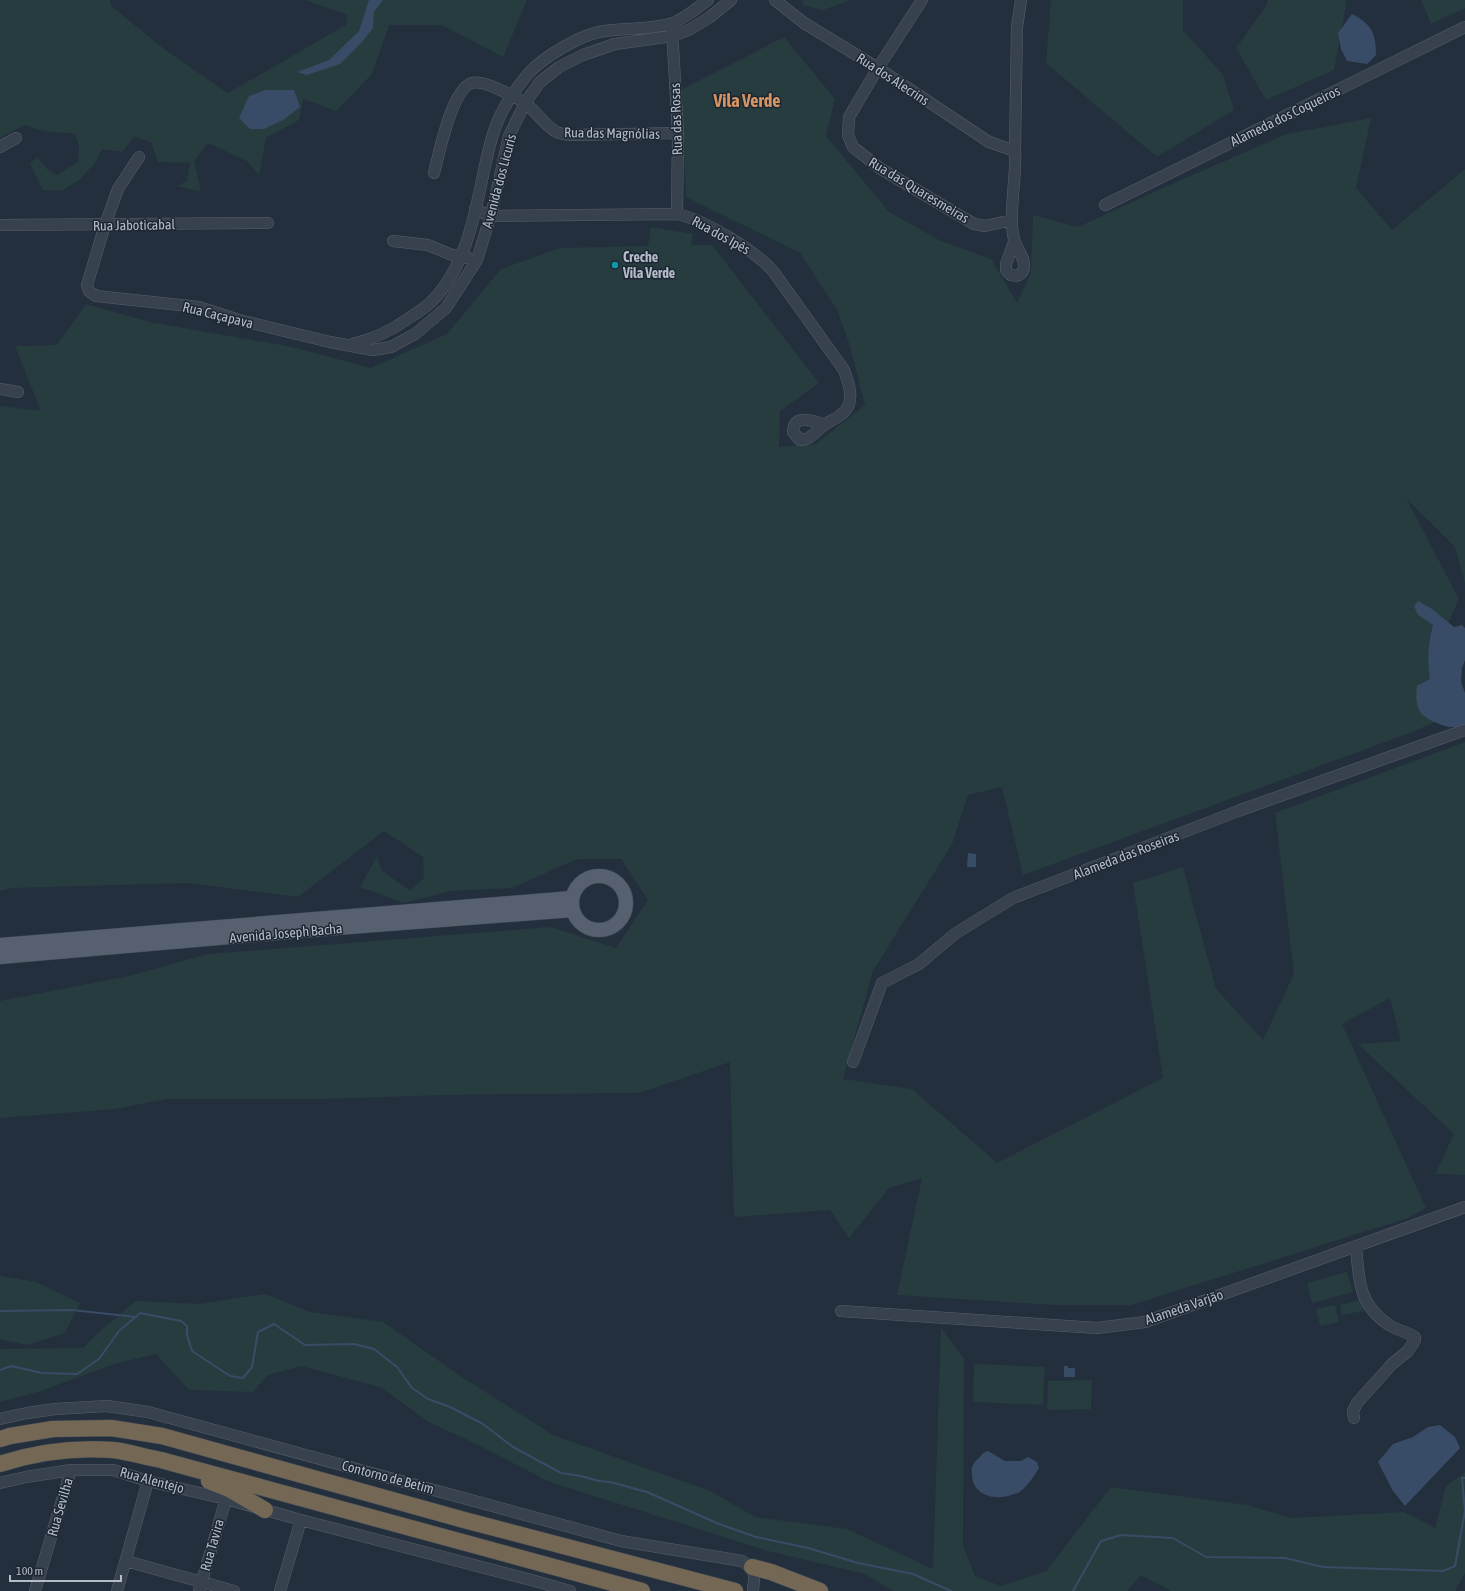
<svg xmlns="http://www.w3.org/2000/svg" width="1465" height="1591" viewBox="0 0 1465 1591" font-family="'Asap Condensed',sans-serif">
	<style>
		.green { fill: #263c3f }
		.water { fill: #394c67 }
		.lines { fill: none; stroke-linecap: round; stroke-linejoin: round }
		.stream { stroke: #394c67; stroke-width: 2 }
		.minor-casing { stroke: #565f6c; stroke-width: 12 }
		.major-casing { stroke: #414a57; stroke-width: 15 }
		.highway-casing { stroke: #434c59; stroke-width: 17 }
		.minor { stroke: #38414e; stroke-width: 11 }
		.major { stroke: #56606e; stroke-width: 14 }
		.highway { stroke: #746855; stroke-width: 16 }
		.culture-dot { fill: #0f9aa8; stroke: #1d2633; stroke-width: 1.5 }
		.labels { text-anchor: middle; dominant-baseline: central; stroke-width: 3; stroke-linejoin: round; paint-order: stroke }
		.street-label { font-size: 14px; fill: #b4bcc9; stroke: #1d2633 }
		.poi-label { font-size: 14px; font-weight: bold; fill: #b4bcc9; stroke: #1d2633; text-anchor: start }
		.district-label { font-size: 18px; font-weight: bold; fill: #d59563; stroke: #1d2633 }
	</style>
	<rect width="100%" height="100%" fill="#242f3e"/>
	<path class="green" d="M0,0H110L111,6L168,52L228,93L346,25L347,15L306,0H527L503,57L442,25H389L372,74L336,111L303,99L299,120L266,138L259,175L247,161L208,143L194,161L201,192L177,186L187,181L190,163L158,162L151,142L134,137L122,152L102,149L95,163L79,180L62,191L43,190L30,164L37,157L48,170L57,175L78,162L79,146L75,134L44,131L25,125L0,138Z
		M804,0H851L823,10L802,5Z
		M1051,0H1183V30L1223,75L1234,110L1157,157L1046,63Z
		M1268,0H1347L1334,70L1266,100L1236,48L1266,6Z
		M1421,0H1465V8L1431,24Z
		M784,37L835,99L826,136L889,212L939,240L991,259L1017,303L1031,273L1033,215L1078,227L1165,187L1287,134L1371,118L1356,188L1392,230L1465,169V584L1455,547L1406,498L1459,599L1437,647L1443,719L1404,735L1023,875L1002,787L968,795L952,844L873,971L843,1079L912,1089L997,1163L1163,1078L1133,883L1183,867L1216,989L1263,1040L1294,974L1275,813L1465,742V1175L1435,1174L1454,1134L1358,1044L1401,1041L1390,998L1342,1024L1426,1208L1408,1218L1131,1305H1054L897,1295L922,1178L889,1188L849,1238L830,1210L734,1217L730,1062L639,1093L443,1095L325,1099H167L115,1109L0,1118V1001L129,976L208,954L551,927L616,948L648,900L621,859H577L512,888L451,891L404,903L360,887L377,856L381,870L410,891L424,878L423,857L384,831L298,897L188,883L12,888L0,891V406L41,411L15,346L57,345L86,304L150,322L292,347L371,368L447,334L501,269L560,248L648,246L651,227L693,234L691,245H712L819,383L780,411L779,447L816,444L865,405L849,343L837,310L800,253L686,197L681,90Z
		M1347,1272L1353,1292L1312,1303L1307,1283Z
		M0,1276L36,1282L80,1303L65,1333L27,1345L0,1339Z
		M265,1294L310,1312L383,1322L462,1377L553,1435L710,1491L755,1517L847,1529L933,1569L941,1327L964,1359L963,1545L975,1576L1001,1586L1046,1571L1111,1487L1247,1505L1292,1518L1404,1512L1435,1528L1446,1486L1465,1472V1573L1455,1591H1171L1141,1575L1127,1591H893L865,1574L768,1551L550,1482L474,1443L429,1422L380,1387L301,1366L268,1375L253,1392L189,1390L156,1354L114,1364L41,1391L0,1402V1349L83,1348L98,1333L136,1301L199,1304Z
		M1361,1300L1363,1311L1342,1315L1340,1305Z
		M1335,1305L1339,1322L1320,1326L1316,1309Z
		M974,1364L1045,1367L1043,1405L973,1402Z
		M1092,1380L1091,1409L1047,1410L1048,1381Z"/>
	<path class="water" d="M369,0H383L374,12L373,28L362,42L340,64L307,75L297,72L329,60L359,31Z
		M1352,14C1372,24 1376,34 1376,55L1367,64L1347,61L1341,49L1338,33Z
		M265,90H294L300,107L283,120L264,129H250L239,118L249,96Z
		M1418,601L1432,609L1454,627L1462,625L1465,628V660L1462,668L1461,682L1465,693V725C1454,728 1447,728 1437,723C1417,715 1415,706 1417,686L1430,679C1427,660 1428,643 1433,625L1418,615L1414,606Z
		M968,853L976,854V867H967Z
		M1064,1366H1068V1368H1075V1377H1064Z
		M1440,1425L1455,1437L1460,1448L1405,1506L1393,1491L1378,1462L1393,1444L1413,1437L1428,1427Z
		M988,1451L1005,1461H1021L1028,1457L1037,1462L1039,1468C1034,1476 1029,1484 1022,1490C1019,1493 1015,1494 1011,1495C994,1501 972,1495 972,1474C971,1467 973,1463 979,1458C982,1455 983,1452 988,1451Z"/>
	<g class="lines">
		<path class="stream" d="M0,1311L72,1310L136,1317
			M0,1370L11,1366L42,1373L77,1374L99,1359L119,1331L140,1313L181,1321L187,1326V1335L192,1351L230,1376L243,1378L252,1367L258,1332L274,1324L305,1345L354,1344L374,1349L397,1367L412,1388L428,1399L450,1407L483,1424L513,1447L561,1473L581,1476L599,1481L610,1482L647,1492L719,1524L756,1537L808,1548L858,1563L913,1574L951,1591
			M1073,1591L1101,1541L1121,1535L1173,1538L1206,1557L1285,1558L1323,1567L1443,1571L1455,1566L1465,1511L1462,1478H1465"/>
		<defs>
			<path id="minor" d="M775,0L804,23L878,68L989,142L1015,151
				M922,0L878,68L849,117L848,135L853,147L881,169L974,224L985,226L1012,220
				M672,29L678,133L677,214
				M0,147L16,138
				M139,157L118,189L105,225L87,285L89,291L96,296L199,307L239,320L330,342L373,350L391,347L415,334L446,308L477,260L492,211L509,136L525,103L540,82L559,67L583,55L615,44L673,36L689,30L710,17L731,0
				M434,173C439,154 452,88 472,83C483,79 515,97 525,103C535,110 547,128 557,132C560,134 565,134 569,135L678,133
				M1105,205L1465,27
				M475,209L490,216L677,214C705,220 754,250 773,271L844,370C849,384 856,403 842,414C836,419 829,421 823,426C815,432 810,440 800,440L793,432C794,413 812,421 824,424
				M0,225L268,223
				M393,241L428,245L452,255L468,258
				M1014,242L1006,264V270C1011,278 1022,278 1024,268C1025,258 1018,251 1015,242C1007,220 1017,177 1015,151L1017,27L1021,0
				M352,344C374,339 391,331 409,318C417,313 425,308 431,302C467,267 475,212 485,166C489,148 493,130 501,114C508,100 518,86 528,74C543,57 581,34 604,31C626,28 651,30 673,23C686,18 697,8 708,0
				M0,389L18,392
				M853,1062L882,983L919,964L956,933L1013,898L1238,811L1465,730
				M841,1311L1097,1328L1145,1322L1465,1207
				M1354,1418L1353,1411L1357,1403L1392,1364L1408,1351L1415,1340V1337C1407,1332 1397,1330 1389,1325C1358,1304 1359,1280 1356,1246
				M0,1419L27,1413L55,1409L107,1406L148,1412L621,1541L742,1561C756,1570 755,1574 753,1589
				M0,1483L26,1477L71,1470H113L148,1481L226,1499L301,1520L535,1581L570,1591
				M126,1561L234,1591
				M35,1591L71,1470
				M117,1591L148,1481
				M199,1591L226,1499
				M280,1591L301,1520"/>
			<path id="major" d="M572 903a27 27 0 1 1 54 0a27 27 0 1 1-54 0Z
				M0,945L572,898
				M0,957L323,929L573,910"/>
			<path id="highway" d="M0,1439L10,1436L53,1429L111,1428L162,1436L464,1520L735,1591
				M0,1464C36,1452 74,1447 113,1450C129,1452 145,1457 161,1460L642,1591
				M209,1481L229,1489L265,1510
				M752,1567L771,1572L820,1591"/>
		</defs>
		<use href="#minor" class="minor-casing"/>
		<use href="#major" class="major-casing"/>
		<use href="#highway" class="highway-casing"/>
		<use href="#minor" class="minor"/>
		<use href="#major" class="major"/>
		<use href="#highway" class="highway"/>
	</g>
	<circle class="culture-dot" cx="615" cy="265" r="4"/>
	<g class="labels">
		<g class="street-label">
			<text transform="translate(893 79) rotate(33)">Rua dos Alecrins</text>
			<text transform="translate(1285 116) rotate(-26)">Alameda dos Coqueiros</text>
			<text transform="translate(676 119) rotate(-92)">Rua das Rosas</text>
			<text transform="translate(612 133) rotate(1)">Rua das Magnólias</text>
			<text transform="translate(499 181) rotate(-75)">Avenida dos Licuris</text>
			<text transform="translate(919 190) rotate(31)">Rua das Quaresmeiras</text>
			<text transform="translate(134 225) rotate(-1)">Rua Jaboticabal</text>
			<text transform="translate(721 235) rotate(29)">Rua dos Ipês</text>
			<text transform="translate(218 315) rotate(14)">Rua Caçapava</text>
			<text transform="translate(1126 855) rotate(-21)">Alameda das Roseiras</text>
			<text transform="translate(286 933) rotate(-5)">Avenida Joseph Bacha</text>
			<text transform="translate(1184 1307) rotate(-19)">Alameda Varjão</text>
			<text transform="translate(388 1477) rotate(15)">Contorno de Betim</text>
			<text transform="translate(152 1480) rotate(15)">Rua Alentejo</text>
			<text transform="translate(60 1507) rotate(-74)">Rua Sevilha</text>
			<text transform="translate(212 1545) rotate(-74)">Rua Tavira</text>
		</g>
		<g class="poi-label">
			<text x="623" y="257">Creche<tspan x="623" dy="16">Vila Verde</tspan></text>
		</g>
		<g class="district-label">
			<text x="747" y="100">Vila Verde</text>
		</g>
	</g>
	<path d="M10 1575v6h111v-6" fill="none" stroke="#b4bcc9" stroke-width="2"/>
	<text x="16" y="1575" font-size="12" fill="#b4bcc9" stroke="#1d2633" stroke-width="3" paint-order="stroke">100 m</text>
</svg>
